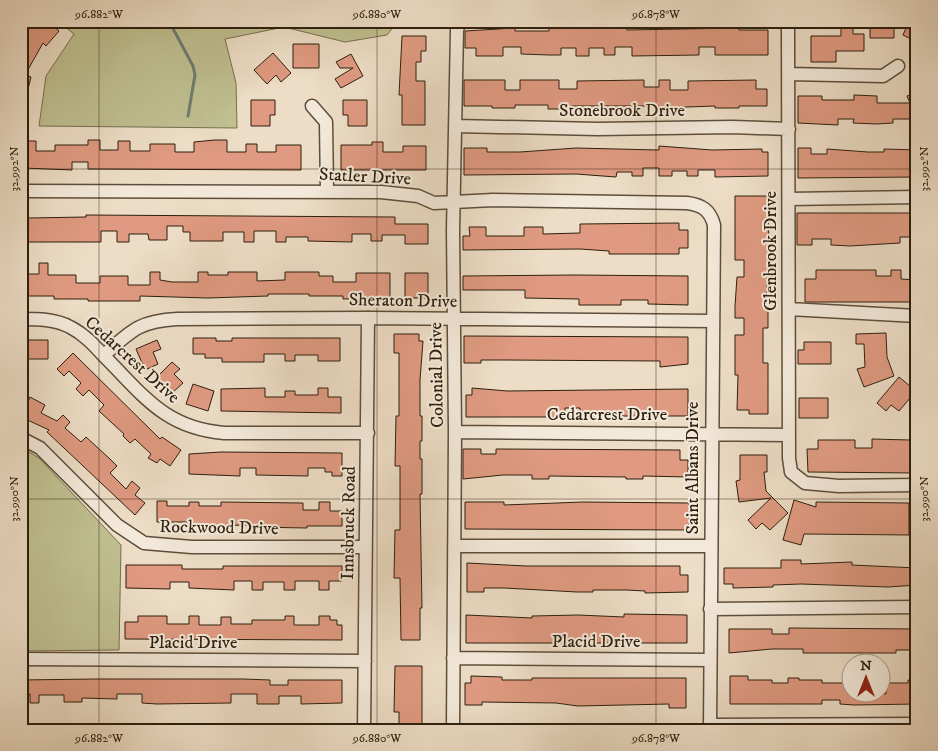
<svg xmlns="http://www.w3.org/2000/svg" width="938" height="751" viewBox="0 0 938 751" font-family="'IM FELL DW Pica',serif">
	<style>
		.green { fill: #bfbf90; stroke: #766f4e }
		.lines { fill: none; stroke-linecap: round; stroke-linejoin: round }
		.stream { stroke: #6e7d74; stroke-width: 3 }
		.building { fill: #df9a81; stroke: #2d1f0d }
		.street-casing { stroke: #5d4e3b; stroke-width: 15 }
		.street { stroke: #f3e9da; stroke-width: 12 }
		.ticks { fill: none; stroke: #2d1f0d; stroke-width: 1; stroke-opacity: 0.45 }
		.labels { text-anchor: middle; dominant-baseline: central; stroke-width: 4; stroke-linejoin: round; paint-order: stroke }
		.street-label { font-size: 18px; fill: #2d1f0d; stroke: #f3e9da }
		.neatline { fill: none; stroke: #2d1f0d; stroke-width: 2 }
		.ticks-label { font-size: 12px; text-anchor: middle; fill: #2d1f0d }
	</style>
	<rect width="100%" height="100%" fill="#edddc6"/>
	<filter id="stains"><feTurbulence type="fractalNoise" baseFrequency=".004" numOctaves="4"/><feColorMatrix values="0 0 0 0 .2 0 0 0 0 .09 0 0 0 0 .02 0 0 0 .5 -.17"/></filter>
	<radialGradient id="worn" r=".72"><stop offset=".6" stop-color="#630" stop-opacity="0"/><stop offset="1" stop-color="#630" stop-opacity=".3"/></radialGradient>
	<path class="green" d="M58,21H398L387,35L345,42L284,27L225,39L236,83L237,128L39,126L46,76L74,34Z
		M21,447L39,458L121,545L119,650L21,651Z"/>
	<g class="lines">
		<path class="stream" d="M169,21L193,66L195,75L188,116"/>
	</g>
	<path class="building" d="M31,21H47L59,31L46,46L43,43L25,75L31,77L24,105L21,104V32Z
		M870,21H894V38H870Z
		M909,21H917V42L903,35Z
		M841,25H853V34H864V51H836V62H811V36H841Z
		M549,27L627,28V30L739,28V30H768V55H715V47H699V55L632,56V47H615V55H604V48H589V56H576V48H561V55H549L521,54V47H503V56H476V48H465V31L515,28V31H549Z
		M402,36H426V51H421V62H416V81H425V125H402V95H399Z
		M293,44H319V68H293Z
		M273,53L291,73L281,82L276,75L267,84L254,70Z
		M351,54L363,76L341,88L335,79L353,68H340L336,62Z
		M464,80H505V90H520V80H559V89H577V81L644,80V87H659V80H670V90H688V81L756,80V89H767V106H739V108H715V106L659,108V106H571V109H548V105H515V108H492V106H464Z
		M917,93V119H893V123L877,124L853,123L854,119H838V125L798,123V96H822V100H854V95L877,96V103H910L907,96Z
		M251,100H275V115H270V126H251Z
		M343,100H367V126H348V115H343Z
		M88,140H100V150H118V141H130V151H150V144H175V152H194V142L215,140H227V152H246V144H257V152H276V145H301V170L88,169V162H72V170L23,168V141H36V151H55V145H88Z
		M372,142H383V152H403V146H426V170H341V145H372Z
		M659,146L712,150L762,149V152H768V176L715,177V170H698V176H687V171H672V176H659V168H643V176H632V172H617L616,177L576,174L464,175V148H487V152H520L576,148L659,150Z
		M798,148H811V154H827V149L868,152H884V149L917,150V177L798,178Z
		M735,196H767L769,240L766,306H768V328H763V363H768V414H749V410H737L738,375H735V335H744V318H735V306L737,277H744V260H735Z
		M797,213H917V237H900V243L850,246L831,245V239H812V245H797Z
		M86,215L395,217V224H428V244H405V235H382V241H371V234H352V242L308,241V237H286V242H276V231H254V242H244V232H223V241H190V232H183V226H167V240H149L148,234H129V242H117V231H101V242H23V222H28V218L86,217Z
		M679,223V230H688V248H679V254H609V251L580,249L463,250V236H470L469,227H486V236H524V227H543V234L580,233V224Z
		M39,263H48V275H76V283H100V276H128V285H150V272H160V280L172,282H198V272H208V275H228V272H257V281L285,280V272H319V276H333V282H356V273H390V298L343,299V296H309V294H268V296L208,298L140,296V301H88V299H54V296H26V274H39Z
		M816,270H876V276H891V270H901V279L917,280V302H805V279H816Z
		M405,273H428V298H405Z
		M575,275L688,276V305L648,304V300H621V305H579V299L525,298V290H463V276Z
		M886,333L887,357L894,376L864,387L857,369L865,367L864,344H856V334Z
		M394,334H419V341H423L420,380V416H422V441H420V459H422V494H420L422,608H420V640H401L400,578H394L395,530H400V466H395L396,416H399V353H394Z
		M464,336L688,337V364L660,367V361L507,360H481V363H464Z
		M193,338H216V341H232V338H340V361H318V355H295V361H285V354H264V362H222V358H205V354H193Z
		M27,340H48V359H27Z
		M157,340L161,349L153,352L158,364L145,370L136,349Z
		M804,342H831V364H798V350H804Z
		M73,353L160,439L162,437L181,450L170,466L160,459L157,463L148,458L151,454L135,439L130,443L123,436L124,434L99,411L104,405L89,390L83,396L76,389L81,383L69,371L64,376L57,369Z
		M172,362L180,369L174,374L183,383L171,394L156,378Z
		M899,377L916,391L899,411L891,405L886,411L877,403Z
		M193,384L214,391L208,411L186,404Z
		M265,388V397H285V391H295V395H318V388H328V397H341V413L221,411V389Z
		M472,388L507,391L688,389V416H580V408H565V417H466V395H472Z
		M30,397L45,405L41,413L57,421L63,415L70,422L65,428L81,442L86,437L110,459L117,466L110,473L126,489L132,481L140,488L135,495L145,503L135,515L47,432L49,430L21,417Z
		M799,398H828V418H799Z
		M872,439L910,440V450H917V473L808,472L807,449H818V440H855V448H872Z
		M463,449H481V454H496V449L680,450V460H688V477L643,476V479H626V477L549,476V479H532V475H503L463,479Z
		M221,452L342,453V476H332V472H325V468H308V476L256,475V468H240V476L189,474V454Z
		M740,455H767V472H764L766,491L788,513L770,530L762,523L756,529L748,520L771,498L739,502L736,481L740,480Z
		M794,500L816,507V502L909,503V535L804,534L801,545L783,540Z
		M157,501H167V506H189V502H199V506H221V502L303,503V510H319V502H330V511H342V526H307V528L252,527V525L189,526V522H157Z
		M465,502H504V505L583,502L689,503V530L465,529Z
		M781,560H801V564L852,562V565L917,568V585L888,587L801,584L773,585V587L733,588V584H724V568H781Z
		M467,563L526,566H680V575H688V592L645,593V591L626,590H593V592H577L504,588H484V592H467Z
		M126,565H182V569H223V566H342V581H329V590H319V581H295V590H284V582H263V590H252V581H234V590L189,588V582H170V589L126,588Z
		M624,614L687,615V643H466V615L532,618V616L578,615L624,617Z
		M138,616H167V624H189V616H199V625H221V617H231V624H252V620H285V616H294V625H319V616H330V620H337V625H342V640L125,639V622H138Z
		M789,628L917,629V650H896V653H803V649H772L729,653V629H772V634H789Z
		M395,666H422V730H399V712H394Z
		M471,676L502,677V680H532V678H686V708H669V704L578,706L556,703L482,702V705H465V683H471Z
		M730,676H748V680H772V683H788V678H799V680H822V683H849V694H886V683H908V680H917V704L854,705L840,704V700H822V704H730Z
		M95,679H243L270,680V685H288V680H342V703L301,704V696H279V704H257V694H231V703L157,704L142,703V694H117V699L82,698V702H64V695H39V703H30V694H21V680Z"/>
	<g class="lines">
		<defs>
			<path id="street" d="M786,21L788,30L789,458L791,472L805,483L839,486L917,485
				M789,74L883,76L898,66
				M312,106L326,122L327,192
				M455,126L598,129L732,127L789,129
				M21,191L381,192L418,196L434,203L493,200L687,203C702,205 710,210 714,225L710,730
				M789,199L917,197
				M789,309L917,316
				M21,319C38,319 55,319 70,327C84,334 94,345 105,357C144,396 165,428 224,433H368
				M104,355C131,331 139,321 177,319L368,318L713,321
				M455,432L789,435
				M21,438L40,448L117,525L144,543L192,547H365
				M454,546H710
				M710,609L917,607
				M453,658L710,660
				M21,659L365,661
				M710,725L917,724
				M364,730L368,318
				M453,730L455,432L453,230L457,30L460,21"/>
		</defs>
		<use href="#street" class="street-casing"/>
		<use href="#street" class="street"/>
	</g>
	<path class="ticks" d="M99,21V730M377,21V730M656,21V730M21,169H917M21,499H917"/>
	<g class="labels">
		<g class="street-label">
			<text x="622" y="111">Stonebrook Drive</text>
			<text transform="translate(365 177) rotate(3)">Statler Drive</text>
			<text transform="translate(771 251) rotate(-90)">Glenbrook Drive</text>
			<text transform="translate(403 301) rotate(1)">Sheraton Drive</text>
			<text transform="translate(132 360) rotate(42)">Cedarcrest Drive</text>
			<text transform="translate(437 375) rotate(-91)">Colonial Drive</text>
			<text x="607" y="415">Cedarcrest Drive</text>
			<text transform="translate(693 468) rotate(-90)">Saint Albans Drive</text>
			<text transform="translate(349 523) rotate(-89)">Innsbruck Road</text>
			<text transform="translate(219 528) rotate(1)">Rockwood Drive</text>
			<text x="596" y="642">Placid Drive</text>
			<text x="193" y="643">Placid Drive</text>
		</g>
	</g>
	<rect width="938" height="751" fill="none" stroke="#edddc6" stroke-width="55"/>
	<g transform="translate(866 678)"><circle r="24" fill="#f3e9da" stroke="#a49888"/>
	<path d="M0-4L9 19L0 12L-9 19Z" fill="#8f2418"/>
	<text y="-8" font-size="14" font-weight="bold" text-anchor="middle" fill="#2d1f0d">N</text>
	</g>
	<rect x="28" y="28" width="882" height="696" class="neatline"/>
	<g class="ticks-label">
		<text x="99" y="18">96.882°W</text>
		<text x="377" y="18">96.880°W</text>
		<text x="656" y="18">96.878°W</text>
		<text transform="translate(14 169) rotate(-90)" y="4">32.992°N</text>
		<text transform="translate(924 169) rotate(-90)" y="4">32.992°N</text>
		<text transform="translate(14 499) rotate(-90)" y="4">32.990°N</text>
		<text transform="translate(924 499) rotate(-90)" y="4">32.990°N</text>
		<text x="99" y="742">96.882°W</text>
		<text x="377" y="742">96.880°W</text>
		<text x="656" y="742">96.878°W</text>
	</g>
	<rect width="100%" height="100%" filter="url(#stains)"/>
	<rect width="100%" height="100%" fill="url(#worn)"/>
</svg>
